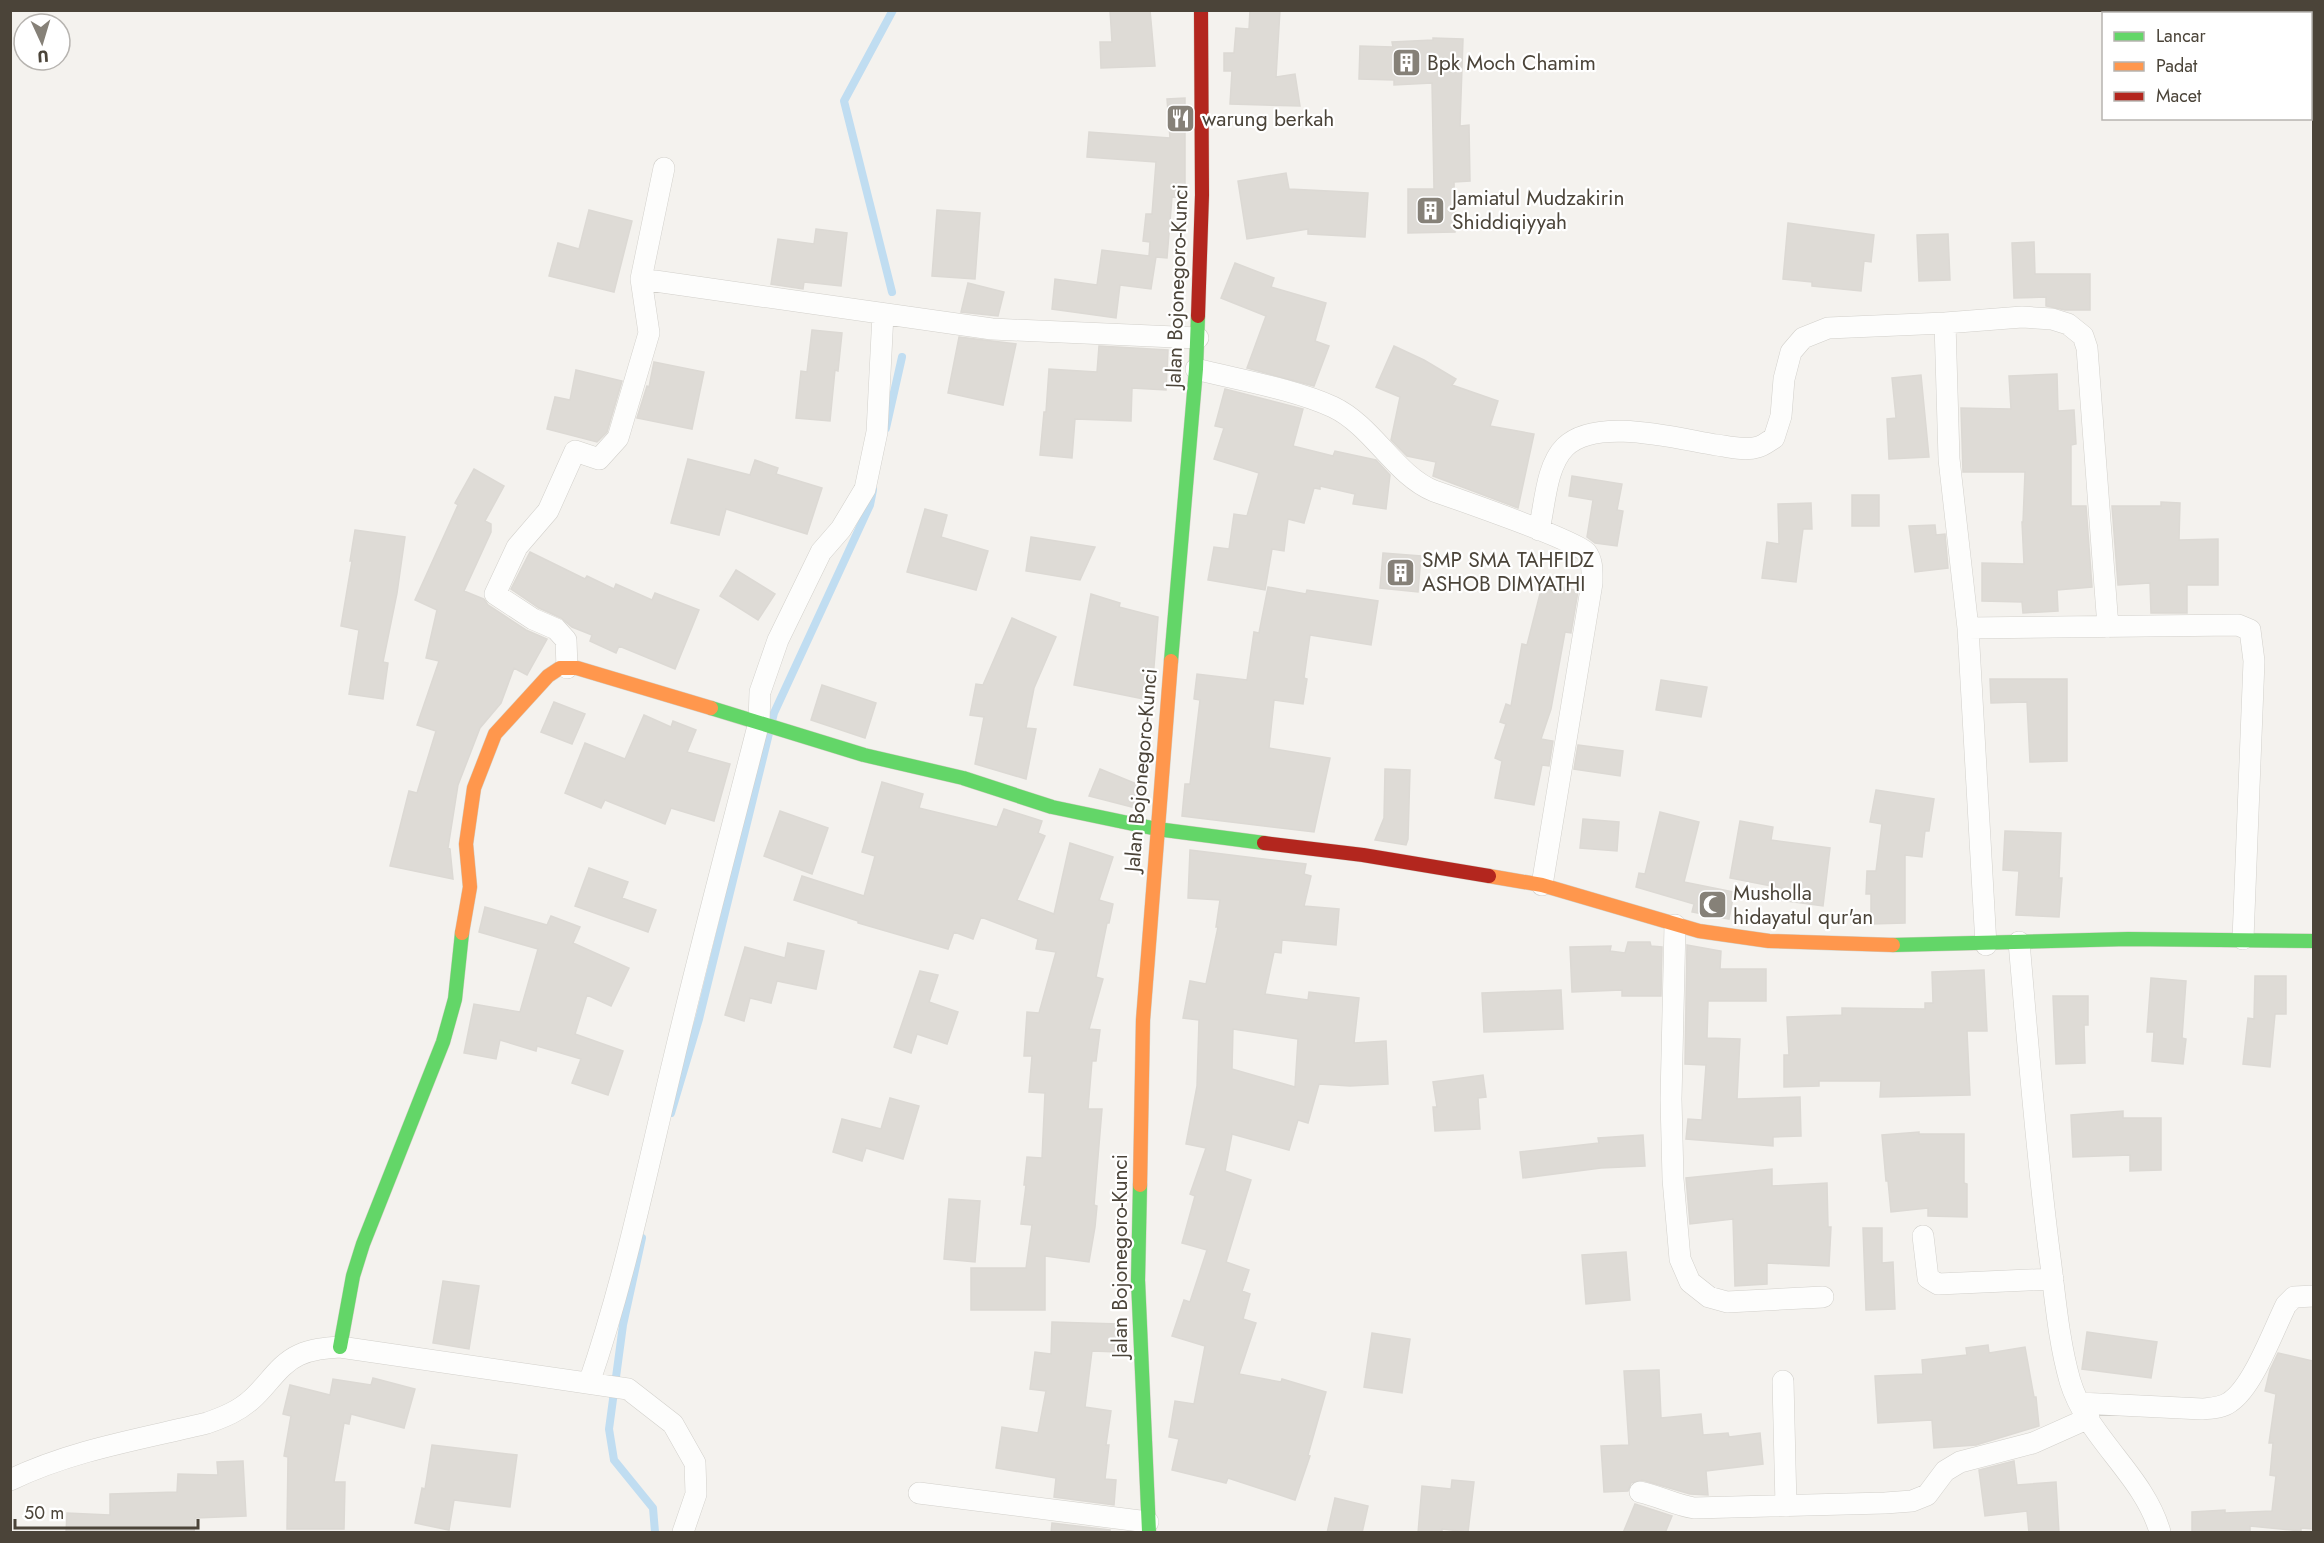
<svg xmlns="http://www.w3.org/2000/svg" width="2324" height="1543" viewBox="0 0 2324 1543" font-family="Jost,sans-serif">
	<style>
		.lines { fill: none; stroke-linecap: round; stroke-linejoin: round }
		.stream { stroke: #c0ddf1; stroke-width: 8 }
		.building { fill: #dedbd6; stroke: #dcd9d4; stroke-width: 1.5; fill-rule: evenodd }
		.street-casing { stroke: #d2d0cb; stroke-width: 22 }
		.fast-casing { stroke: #d3cfc5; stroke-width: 15 }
		.slow-casing { stroke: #d3cfc5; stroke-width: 15 }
		.jam-casing { stroke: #d3cfc5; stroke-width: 15 }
		.street { stroke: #fdfdfc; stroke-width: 21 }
		.fast { stroke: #63d668; stroke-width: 14 }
		.slow { stroke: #ff974d; stroke-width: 14 }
		.jam { stroke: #b3261e; stroke-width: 14 }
		.labels { text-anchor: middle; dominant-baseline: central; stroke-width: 4.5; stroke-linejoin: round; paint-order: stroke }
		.poi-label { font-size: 21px; fill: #4b4439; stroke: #fff; text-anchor: start }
		.street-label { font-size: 21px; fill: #4b4439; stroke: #fff }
	</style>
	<rect width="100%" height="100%" fill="#f4f2ee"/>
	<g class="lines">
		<path class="stream" d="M892,292L844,101L893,10
			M886,428L902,357
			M671,1113L699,1019L774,713L870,505L873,490
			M642,1238L623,1325L609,1429L614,1460L653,1508L655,1532"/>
	</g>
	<path class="building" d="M1110,10H1150L1155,66L1101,68L1100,42H1112Z
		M1250,10H1280L1276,77L1295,74L1300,106L1230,104L1232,71H1224V53H1234L1236,28L1249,29Z
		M1433,38L1463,39L1460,126L1469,125L1470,181L1454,182L1455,232L1408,233V189H1434L1432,83L1394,85V80L1359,79L1360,46L1393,47L1392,42L1433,40Z
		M1185,98V198L1172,197L1167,258L1156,257L1151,289L1120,285L1116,318L1052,309L1055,279L1097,285L1102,250L1149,256L1150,242L1143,241L1146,214H1152L1156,162L1087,157L1089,132L1170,138L1167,99Z
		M1286,173L1289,189L1368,193L1365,237L1308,234V229L1247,239L1238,181Z
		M589,210L632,221L614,292L549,276L558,243L579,249Z
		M937,210L980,213L975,279L932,276Z
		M1788,223L1874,235L1871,262L1864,261L1861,291L1812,286V282L1783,279Z
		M816,229L847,233L841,286L804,282L803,289L771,284L778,239L814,244Z
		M1948,234L1950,280L1919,281L1917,235Z
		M2034,242L2035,274H2090V310H2065L2046,306V297L2014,298L2012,243Z
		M1235,263L1274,278L1271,287L1326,303L1315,341L1329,346L1314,386L1247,368L1266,316L1221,298Z
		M968,283L1004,292L998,316L961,312Z
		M812,330L842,333L838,371L835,370L830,421L796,418L801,371L807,372Z
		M959,337L1016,344L1003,405L948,393Z
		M1099,346L1168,350L1166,390L1132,388L1131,421L1075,419L1072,458L1040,455L1044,412H1046L1049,369L1097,372Z
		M1394,346L1424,360L1456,379L1452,385L1498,401L1490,426L1534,434L1518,508L1433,476L1436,462L1407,456L1391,440L1400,397L1376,387Z
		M654,362L704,372L692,429L637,418L647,386L649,387Z
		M576,370L622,381L607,432L597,442L547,429L555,397L570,400Z
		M2057,374L2058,411L2074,410L2076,444L2071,445V506H2086L2092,587L2057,590L2058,611L2023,613L2022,602L1982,601V563L2024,564L2022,522H2023L2025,472H1963L1961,408L2011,409L2009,376Z
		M1921,375L1929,457L1889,459L1887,419L1896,418L1892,378Z
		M1225,389L1303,409L1293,446L1333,456L1335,451L1376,460L1390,475L1386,509L1353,504L1355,494L1320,486V489L1314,488L1304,523L1288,519L1284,551L1272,549L1265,590L1208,580L1214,547L1229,549L1234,514L1247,516L1259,473L1214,459L1224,428L1215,426Z
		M688,459L750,475L755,460L778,468L776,474L822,488L807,534L726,509L719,535L671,523Z
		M474,469L504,486L485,521L491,524V532L464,591L484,599L488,605L526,630L547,639L527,675L514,668L501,703L480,728L458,785L448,848L450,849L453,879L390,866L409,791L417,793L436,731L417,725L439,661L426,658L437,610L415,600L458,505L455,503Z
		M1572,476L1622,484L1617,510L1623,511L1617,546L1595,543L1587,537L1593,500L1569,496Z
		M1852,495H1879V526H1852Z
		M2161,502L2180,503L2179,540L2218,539V585H2187V613H2151L2150,583L2118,585L2112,506H2161Z
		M1811,503L1812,529H1803L1796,582L1762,578L1767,542L1779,544L1778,504Z
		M925,509L947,515L941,537L988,551L976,590L907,572Z
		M1935,525L1936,535L1945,534L1948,568L1915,572L1909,526Z
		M355,530L405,537L397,593L383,662L388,663L383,699L349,694L359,630L341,626L352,561H350Z
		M1031,537L1095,547L1080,580L1026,571Z
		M530,552L585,579L587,576L614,589L616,584L652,600L655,593L699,610L675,669L619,646L616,653L590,641L592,635L572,627L561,618L539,608L511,589Z
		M1383,553L1421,556L1418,592L1380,588Z
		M736,570L775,594L758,620L720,596Z
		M1543,582L1578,591L1571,633L1565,632L1551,709L1541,739L1553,741L1549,766L1542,765L1534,805L1495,798L1502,761L1495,758L1506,724L1500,722L1506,704L1511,706L1522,644L1527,645Z
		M1268,587L1306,594L1307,590L1378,601L1371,645L1310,635L1304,678L1307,679L1303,704L1274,700L1269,748L1330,758L1314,832L1182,816L1185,784H1190L1200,700L1194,699L1197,674L1247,680L1254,632L1259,633Z
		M1091,594L1120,603L1119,607L1158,617L1153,679L1149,700L1074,685Z
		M1012,618L1056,637L1034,688L1026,728L1036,729L1026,779L975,764L984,717L970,715L976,684L983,685Z
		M1990,679H2067V761L2030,762L2027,702L1991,703Z
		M1661,680L1707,687L1701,717L1656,710Z
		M822,685L876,703L865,738L811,720Z
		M554,702L585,714L572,744L541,732Z
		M644,715L671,727L673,721L696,730L687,752L730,764L714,821L671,808L665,824L605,800L601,808L565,793L585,743L625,759Z
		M1578,745L1623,751L1620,776L1574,769Z
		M1100,769L1144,787L1136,808L1089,796Z
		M1385,769L1410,770L1408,839L1406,845L1375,840L1384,818Z
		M882,782L923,794L919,808L997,827L1004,809L1042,821L1038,833L1045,836L1017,900L1054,914L1070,843L1113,857L1099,900L1113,904L1109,923H1107L1096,977L1103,979L1089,1029L1100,1030L1096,1061H1092L1088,1109H1102L1094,1205L1097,1206L1095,1227L1089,1262L1045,1256V1310H971V1268H1026L1032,1225L1021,1224L1026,1185H1024L1027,1157L1042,1158L1045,1093L1029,1092L1032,1056H1024L1027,1012L1039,1013L1056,952L1036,949L1038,939L981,917L973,939L954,932L948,949L858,923V921L794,900L802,876L864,896L875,856L862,852Z
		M1876,790L1934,799L1929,831H1925L1922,857L1905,855V923L1871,924V894H1866L1867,871H1876L1882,824L1870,822Z
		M780,811L828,828L812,874L764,856Z
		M1660,812L1699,822L1684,882L1734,892L1729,919L1692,912L1694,904L1636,887L1639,873L1645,874Z
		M1583,819L1619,822L1617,851L1580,848Z
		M1740,821L1773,827L1771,840L1830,848L1823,906L1780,900L1782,888L1730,878Z
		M2005,831L2061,833L2059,878H2062L2059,917L2016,915L2019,871L2003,870Z
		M1190,850L1306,864L1304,874L1311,876L1304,906L1339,909L1336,945L1282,940L1281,953L1274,952L1265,994L1308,1000L1309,992L1359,998L1354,1043L1386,1041L1388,1084L1350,1086L1319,1084L1308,1123L1298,1120L1289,1150L1232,1134L1225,1171L1251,1180L1226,1262L1249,1270L1242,1291L1250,1294L1243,1319L1256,1323L1239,1374L1281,1382L1282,1379L1326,1392L1308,1455L1310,1456L1295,1500L1228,1478L1226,1483L1172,1470L1179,1439L1169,1437L1175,1401L1194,1404L1205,1346L1172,1336L1184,1300L1190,1302L1207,1250L1182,1243L1195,1196L1190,1194L1206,1148L1186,1144L1197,1086L1199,1020L1183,1018L1190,981L1206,984L1218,927H1216L1220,900L1188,898ZM1233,1029L1298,1039L1295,1087L1232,1069Z
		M589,868L628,882L622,898L656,910L648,932L575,906Z
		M485,907L547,925L551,916L580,927L573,943L629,968L611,1006L587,995L575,1034L623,1051L608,1095L572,1083L581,1059L537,1046L536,1051L500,1040L496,1059L464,1053L474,1004L520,1012L538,949L479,932Z
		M1628,942H1650L1651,946L1662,947L1661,996H1622V990L1572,992L1570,947L1611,946L1610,951L1625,953Z
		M788,943L824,951L816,989L777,981L771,1003L750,998L744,1021L725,1015L745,947L785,958Z
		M1687,945L1721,951L1720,969H1766V1001H1708L1707,1038L1740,1039L1737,1099L1800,1097L1801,1136L1773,1137V1146L1686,1139L1688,1119L1702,1120L1706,1065L1685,1064Z
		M1984,970L1987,1031H1967L1970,1095L1880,1097L1881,1081H1819V1086L1784,1087V1055H1789L1787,1017L1842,1015V1008L1925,1009V1003H1933L1932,972Z
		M920,971L938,975L929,1002L958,1012L947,1044L917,1034L911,1053L894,1047Z
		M2255,976H2286V1014H2275L2270,1067L2243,1064L2248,1018L2254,1019Z
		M2151,978L2186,981L2182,1038L2186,1039L2183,1064L2152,1061L2154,1032H2147Z
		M1561,990L1563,1029L1484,1032L1482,993Z
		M2053,996H2088V1025H2084L2085,1063L2056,1064Z
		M1483,1075L1486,1097L1478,1098L1480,1129L1435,1131L1433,1107H1437L1433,1082Z
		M890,1098L919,1106L903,1159L866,1148L862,1161L833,1152L842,1119L881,1129Z
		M2123,1111V1118H2161V1170L2130,1171V1155L2073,1157L2071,1115Z
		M1919,1132V1134H1964V1183L1967,1184V1217L1928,1216V1208L1891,1212L1888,1181H1886L1882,1135Z
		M1643,1135L1645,1166L1601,1168L1523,1178L1520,1152L1599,1143L1598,1138Z
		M1772,1169V1186L1827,1183L1828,1227H1831L1829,1266L1767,1263V1284L1735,1286L1733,1219L1690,1224L1686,1178Z
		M949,1199L980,1201L975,1262L944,1259Z
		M1863,1228H1882V1263L1893,1262L1895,1309L1866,1310Z
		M1626,1252L1630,1300L1586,1304L1582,1255Z
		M443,1281L479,1286L469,1349L433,1343Z
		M1052,1322L1119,1324L1118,1352L1092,1351L1085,1407L1111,1411L1106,1445H1109L1105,1479L1116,1480L1114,1505L1054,1497L1056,1478L996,1468L1002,1427L1038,1433L1046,1391L1030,1389L1035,1352L1051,1354Z
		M2087,1332L2157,1342L2151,1378L2082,1369Z
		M1372,1333L1410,1339L1402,1393L1364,1387Z
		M1988,1345L1989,1353L2025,1347L2034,1397H2036L2039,1426L1976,1445L1934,1448L1932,1420L1878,1423L1875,1376L1923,1374L1922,1360L1967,1355L1966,1348Z
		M2278,1353L2313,1361V1529L2301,1528V1531L2250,1526V1533H2192V1512L2225,1510V1513L2272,1511L2276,1476L2270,1475L2273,1443H2269L2276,1394L2265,1391L2270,1370Z
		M1659,1370L1661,1418L1701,1414L1703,1435L1728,1433L1729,1437L1760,1433L1763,1464L1706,1471L1708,1495L1690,1494L1642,1480L1631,1483L1628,1491L1604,1492L1601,1446L1629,1445L1624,1371Z
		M373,1378L415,1389L404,1428L351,1414L349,1424L344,1423L334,1482H345L344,1529H287L288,1457L284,1456L291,1416L283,1414L290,1385L330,1395L333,1379L371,1385Z
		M432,1445L517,1455L510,1507L454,1500L449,1530L415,1523L422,1488L425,1489Z
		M243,1461L246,1516L195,1518L194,1533H66L67,1513L110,1515V1494L177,1492L178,1474L218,1475L217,1462Z
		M2014,1461L2017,1485L2056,1482L2059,1533H2029L2027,1511L1985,1516L1979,1470Z
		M1452,1480L1474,1482L1468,1532L1442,1529V1533H1418L1422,1486L1451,1489Z
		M1335,1498L1368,1506L1362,1533H1327Z
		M1635,1504L1672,1516L1665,1533H1623Z
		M1052,1523L1110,1530V1533H1051Z"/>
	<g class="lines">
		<defs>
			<path id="street" d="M641,279L992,329L1198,338
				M1945,323L1949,459L1968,628L1986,945
				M1196,369C1239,380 1294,389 1333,407C1373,426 1395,475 1434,491C1457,499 1578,541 1586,552C1593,561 1592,571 1592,583L1542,885
				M1539,530C1545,504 1546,466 1565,447C1596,416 1678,439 1717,445C1730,447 1745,451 1758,447C1763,446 1769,441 1774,438L1781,416L1784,379L1791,352L1803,338L1828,328L1945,323L2022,317L2052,319L2068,324L2083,336L2087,348L2108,627
				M1968,628L2238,625L2250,630L2254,661L2243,939
				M567,668L566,640L556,629L533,619L495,594L517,547L548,511L575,451L599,459L618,438L649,333L641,279L664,168
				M1675,925L1671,1099L1673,1179L1680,1259L1690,1282L1709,1297L1727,1302L1823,1297
				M2019,942C2028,1045 2036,1148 2049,1250C2055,1294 2058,1339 2070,1381C2087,1438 2144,1475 2160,1532
				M1923,1236L1928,1278L1938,1284L2053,1279
				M1783,1381L1786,1506
				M589,1383C625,1279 647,1169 673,1062C700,948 730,836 759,722L760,692L778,640L821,552L841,529L865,489L877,432L883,314
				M2079,1403L2202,1409C2212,1408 2222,1408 2230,1402C2253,1387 2273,1331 2286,1305L2294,1297L2314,1296
				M10,1480C72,1450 141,1439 207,1423C224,1417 239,1411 252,1399C268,1385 279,1364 299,1355C312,1349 325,1348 340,1347L628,1389L673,1424L695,1463L696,1494L683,1532
				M1640,1492C1659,1496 1675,1505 1694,1508L1885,1503L1912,1501L1927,1495L1945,1471L1960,1462L2033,1443L2089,1418
				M919,1493L1148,1522"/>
			<path id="fast" d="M1171,661L1196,369L1198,316
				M711,708L864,755L963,778L1052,807L1157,829L1264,843
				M1893,945L2128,939L2314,941
				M1140,1185L1138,1280L1149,1532
				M340,1347L353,1276L363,1244L443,1042L455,999L462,933"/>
			<path id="slow" d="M1489,876L1542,885L1699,931L1769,941L1893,945
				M462,933L470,887L466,844L474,788L495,734L548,676L560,668H577L711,708
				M1140,1185L1143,1020L1171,661"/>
			<path id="jam" d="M1198,316L1202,195L1201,10
				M1264,843L1363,855L1489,876"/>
		</defs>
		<use href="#street" class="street-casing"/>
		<use href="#fast" class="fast-casing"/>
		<use href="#slow" class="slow-casing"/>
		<use href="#jam" class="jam-casing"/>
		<use href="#street" class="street"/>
		<use href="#fast" class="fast"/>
		<use href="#slow" class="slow"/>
		<use href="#jam" class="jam"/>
	</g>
	<defs>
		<symbol id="building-square" viewBox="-11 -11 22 22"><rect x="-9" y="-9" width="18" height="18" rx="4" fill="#868178" stroke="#fff"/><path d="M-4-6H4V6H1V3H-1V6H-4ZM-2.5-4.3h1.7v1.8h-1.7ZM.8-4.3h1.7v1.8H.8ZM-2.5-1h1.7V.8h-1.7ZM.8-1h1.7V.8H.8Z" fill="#fff"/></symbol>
		<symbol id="restaurant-square" viewBox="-11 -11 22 22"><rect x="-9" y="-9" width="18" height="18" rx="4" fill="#868178" stroke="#fff"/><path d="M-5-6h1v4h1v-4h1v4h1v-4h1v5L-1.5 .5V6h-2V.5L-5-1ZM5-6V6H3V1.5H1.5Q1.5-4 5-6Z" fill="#fff"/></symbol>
		<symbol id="mosque-square" viewBox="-11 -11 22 22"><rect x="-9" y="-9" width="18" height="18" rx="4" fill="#868178" stroke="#fff"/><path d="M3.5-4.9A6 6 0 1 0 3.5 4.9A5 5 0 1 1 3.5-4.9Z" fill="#fff"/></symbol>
	</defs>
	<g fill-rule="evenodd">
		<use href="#building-square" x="1390" y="46" width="33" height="33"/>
		<use href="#restaurant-square" x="1164" y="102" width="33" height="33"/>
		<use href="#building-square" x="1414" y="194" width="33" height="33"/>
		<use href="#building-square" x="1384" y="556" width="33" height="33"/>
		<use href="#mosque-square" x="1696" y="888" width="33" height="33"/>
	</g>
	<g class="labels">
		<g class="poi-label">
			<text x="1427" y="63">Bpk Moch Chamim</text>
			<text x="1202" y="119">warung berkah</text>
			<text x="1452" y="198">Jamiatul Mudzakirin<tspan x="1452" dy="24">Shiddiqiyyah</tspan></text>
			<text x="1422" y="560">SMP SMA TAHFIDZ<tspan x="1422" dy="24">ASHOB DIMYATHI</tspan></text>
			<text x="1733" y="893">Musholla<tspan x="1733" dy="24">hidayatul qur'an</tspan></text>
		</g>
		<g class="street-label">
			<text transform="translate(1177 286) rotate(-88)">Jalan Bojonegoro-Kunci</text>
			<text transform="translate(1141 770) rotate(-85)">Jalan Bojonegoro-Kunci</text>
			<text transform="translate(1120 1256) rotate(-90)">Jalan Bojonegoro-Kunci</text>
		</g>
	</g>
	<rect width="2324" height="1543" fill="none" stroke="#4b4439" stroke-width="24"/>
	<rect x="2102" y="12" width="210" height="108" fill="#ffffff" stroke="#b7b4b0" stroke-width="1.5"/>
	<rect x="2114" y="32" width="30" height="9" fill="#63d668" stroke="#b7b4b0" stroke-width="1.5"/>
	<text x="2156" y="42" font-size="18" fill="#4b4439">Lancar</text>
	<rect x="2114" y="62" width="30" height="9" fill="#ff974d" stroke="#b7b4b0" stroke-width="1.5"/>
	<text x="2156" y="72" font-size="18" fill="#4b4439">Padat</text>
	<rect x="2114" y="92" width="30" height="9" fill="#b3261e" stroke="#b7b4b0" stroke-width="1.5"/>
	<text x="2156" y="102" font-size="18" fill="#4b4439">Macet</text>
	<g transform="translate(42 42) rotate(176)"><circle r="28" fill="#ffffff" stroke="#b7b4b0" stroke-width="1.5"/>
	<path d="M0-4.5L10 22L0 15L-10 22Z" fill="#868178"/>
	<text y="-9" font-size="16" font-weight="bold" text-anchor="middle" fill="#4b4439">U</text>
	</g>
	<path d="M15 1519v9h183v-9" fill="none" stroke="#4b4439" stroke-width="3"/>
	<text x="24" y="1519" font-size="18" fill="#4b4439" stroke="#ffffff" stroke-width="4.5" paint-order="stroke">50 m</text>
</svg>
